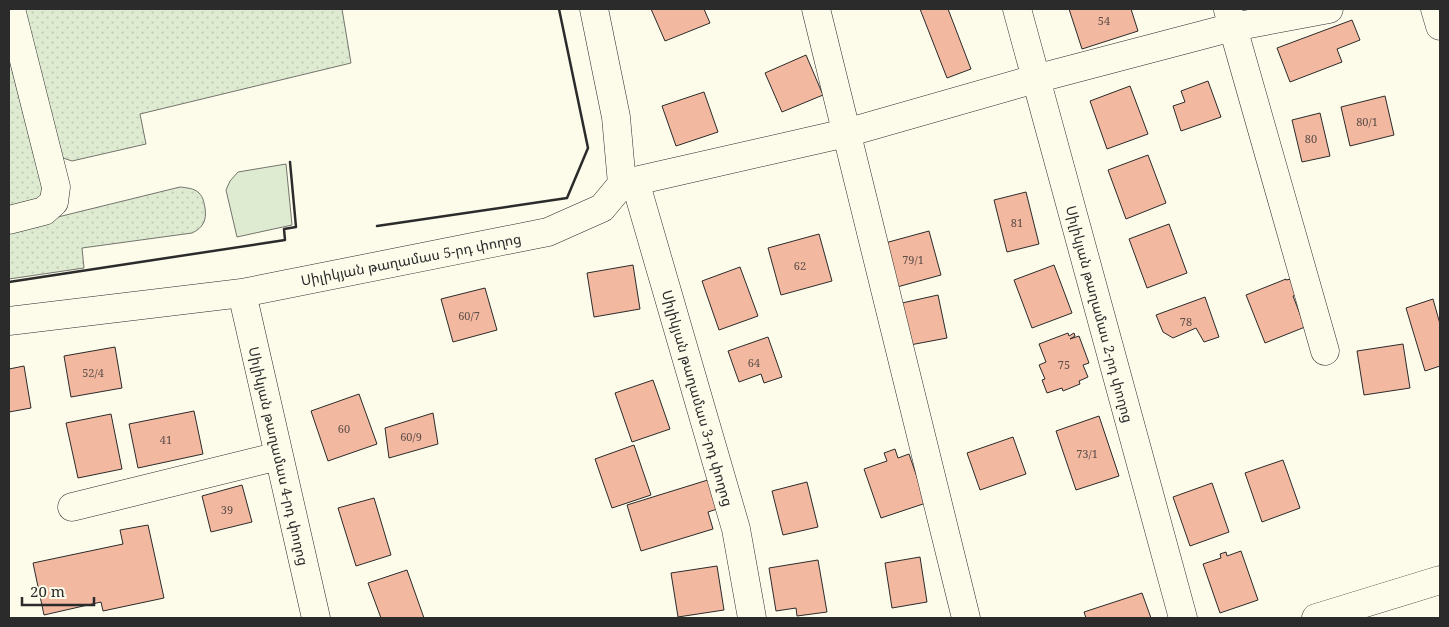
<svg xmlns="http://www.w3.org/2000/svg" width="1449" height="627" viewBox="0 0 1449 627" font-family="'Noto Serif','Noto Sans Armenian',serif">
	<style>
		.grass { fill: url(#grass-dots); stroke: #74746e }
		.garden { fill: #deebd1; stroke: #74746e }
		.building { fill: #f2b8a0; stroke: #2b2b2b }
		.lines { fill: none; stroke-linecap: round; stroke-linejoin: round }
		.minor-casing { stroke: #2b2b2b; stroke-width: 29 }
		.minor { stroke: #fdfbea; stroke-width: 28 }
		.wall { stroke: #2b2b2b; stroke-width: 2.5 }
		.labels { text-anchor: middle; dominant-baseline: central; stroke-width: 4; stroke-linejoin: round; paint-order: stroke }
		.number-label { font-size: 11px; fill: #5d4e48 }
		.street-label { font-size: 14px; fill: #2b2b2b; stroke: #fdfbea }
	</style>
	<defs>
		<pattern id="grass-dots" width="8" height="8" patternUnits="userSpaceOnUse" patternTransform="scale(1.25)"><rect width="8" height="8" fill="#deebd1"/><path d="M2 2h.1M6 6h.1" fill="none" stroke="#bfcab4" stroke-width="1.8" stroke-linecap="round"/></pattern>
	</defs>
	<rect width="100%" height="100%" fill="#fdfbea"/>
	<path class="grass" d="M24,9H342L351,63L140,114L146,144L72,161L63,158L57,146Z
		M9,42L45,170L40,203L9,213Z
		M180,187C187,188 194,188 199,193C203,197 204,202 205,208C207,220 203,228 192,233L82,248L84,268L9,279V229Z"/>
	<path class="garden" d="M286,164L292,225L237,237L226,190L230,181L238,172Z"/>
	<path class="building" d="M651,9H704L710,23L665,41Z
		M920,9H948L971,69L947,78Z
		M1069,9H1131L1138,31L1082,49Z
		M1352,20L1360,40L1337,49L1342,62L1290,82L1277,48Z
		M806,55L823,95L782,112L765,73Z
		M1208,81L1221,117L1181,131L1173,106L1185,102L1181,91Z
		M1130,86L1148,134L1107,149L1090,101Z
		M704,92L718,132L676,146L662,106Z
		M1385,96L1394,135L1350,146L1341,107Z
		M1320,113L1330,156L1302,162L1292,120Z
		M1148,155L1166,203L1126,219L1108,170Z
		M1026,192L1039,244L1007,252L994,200Z
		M1169,224L1187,273L1147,288L1129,239Z
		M929,231L941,275L897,287L885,243Z
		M819,234L832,281L781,295L768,248Z
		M633,265L640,309L594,317L587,273Z
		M1054,265L1072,313L1032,328L1014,280Z
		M740,267L758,316L719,330L702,281Z
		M1286,279V280L1291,279L1298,294L1293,296L1305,327L1265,343L1246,295Z
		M485,288L497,330L453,342L441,299Z
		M938,295L947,338L910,345L902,303Z
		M1205,297L1219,337L1204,342L1196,328L1173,338L1163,332L1156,315Z
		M1433,299L1440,324V366L1425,371L1406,308Z
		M1068,333L1069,336L1074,333L1075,336L1070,339L1079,336L1089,363L1083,365L1088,377L1079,381L1080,384L1063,391L1062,388L1047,393L1042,380L1045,379L1039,365L1046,362L1039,344Z
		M768,337L782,377L764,383L761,374L739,382L728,351Z
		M1403,344L1410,388L1364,395L1357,351Z
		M115,347L122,388L71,397L64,356Z
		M24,366L31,408L9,412V369Z
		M653,380L670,429L632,442L615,393Z
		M359,394L377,444L328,461L311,411Z
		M194,411L203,454L138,468L129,424Z
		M433,413L438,444L389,458L385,428Z
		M111,414L122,469L78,478L66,423Z
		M1099,416L1119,476L1076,490L1056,431Z
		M1013,437L1026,474L980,490L967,453Z
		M634,445L651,495L612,508L595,459Z
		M895,449L898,458L909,454L926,503L881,518L864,469L887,461L884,453Z
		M1283,460L1300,508L1262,522L1245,473Z
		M711,479L720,508L708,512L713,529L641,551L627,505Z
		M807,482L818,527L783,535L772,491Z
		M1212,483L1229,532L1190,546L1173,497Z
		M242,485L252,522L211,532L202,496Z
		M374,498L391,555L356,566L338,508Z
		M148,525L164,598L103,611L101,602L44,615L33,563L123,544L120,530Z
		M1241,551L1258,600L1220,613L1203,564L1221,558L1220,554L1226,552L1227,556Z
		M920,557L927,602L892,608L885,563Z
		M818,560L827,612L797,616L796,608L776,611L769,568Z
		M717,566L724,610L678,617L671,573Z
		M407,570L424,618H381L368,583Z
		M1142,593L1151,618H1086L1084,612Z"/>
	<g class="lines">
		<defs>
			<path id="minor" d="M816,9L966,618
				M1017,9L1183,618
				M1435,9L1440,26
				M1228,10L1325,351
				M635,181L736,529L752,618
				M622,184L846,133L1035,79L1233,27L1329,9
				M9,220L44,211L54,202L56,187L11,9
				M242,293L316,618
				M9,321L242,293L548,232L602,208L622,184L616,117L594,9
				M72,507L279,456
				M1316,618L1440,580"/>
		</defs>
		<use href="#minor" class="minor-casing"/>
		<use href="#minor" class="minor"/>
		<path class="wall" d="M377,226L567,198L588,148L559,9
			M9,282L285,240L284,229L296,227L290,162"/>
	</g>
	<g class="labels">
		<g class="number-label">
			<text x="1104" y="20">54</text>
			<text x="1367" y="121">80/1</text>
			<text x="1311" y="138">80</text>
			<text x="1017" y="222">81</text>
			<text x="913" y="259">79/1</text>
			<text x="800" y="265">62</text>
			<text x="469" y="315">60/7</text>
			<text x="1186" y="321">78</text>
			<text x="754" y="362">64</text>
			<text x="1064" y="364">75</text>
			<text x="93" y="372">52/4</text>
			<text x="344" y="428">60</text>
			<text x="411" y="436">60/9</text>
			<text x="166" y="439">41</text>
			<text x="1087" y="453">73/1</text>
			<text x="227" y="509">39</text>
		</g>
		<g class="street-label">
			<text transform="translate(411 259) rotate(-11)">Սիլիկյան թաղամաս 5-րդ փողոց</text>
			<text transform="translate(1100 314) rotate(75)">Սիլիկյան թաղամաս 2-րդ փողոց</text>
			<text transform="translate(698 398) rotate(74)">Սիլիկյան թաղամաս 3-րդ փողոց</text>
			<text transform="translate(279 456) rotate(77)">Սիլիկյան թաղամաս 4-րդ փողոց</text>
		</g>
	</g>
	<rect width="1449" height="627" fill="none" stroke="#2b2b2b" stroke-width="20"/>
	<path d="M22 597v8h72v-8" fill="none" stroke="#2b2b2b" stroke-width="2.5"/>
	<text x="30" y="597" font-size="15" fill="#2b2b2b" stroke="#fdfbea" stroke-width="4" paint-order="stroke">20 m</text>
</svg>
